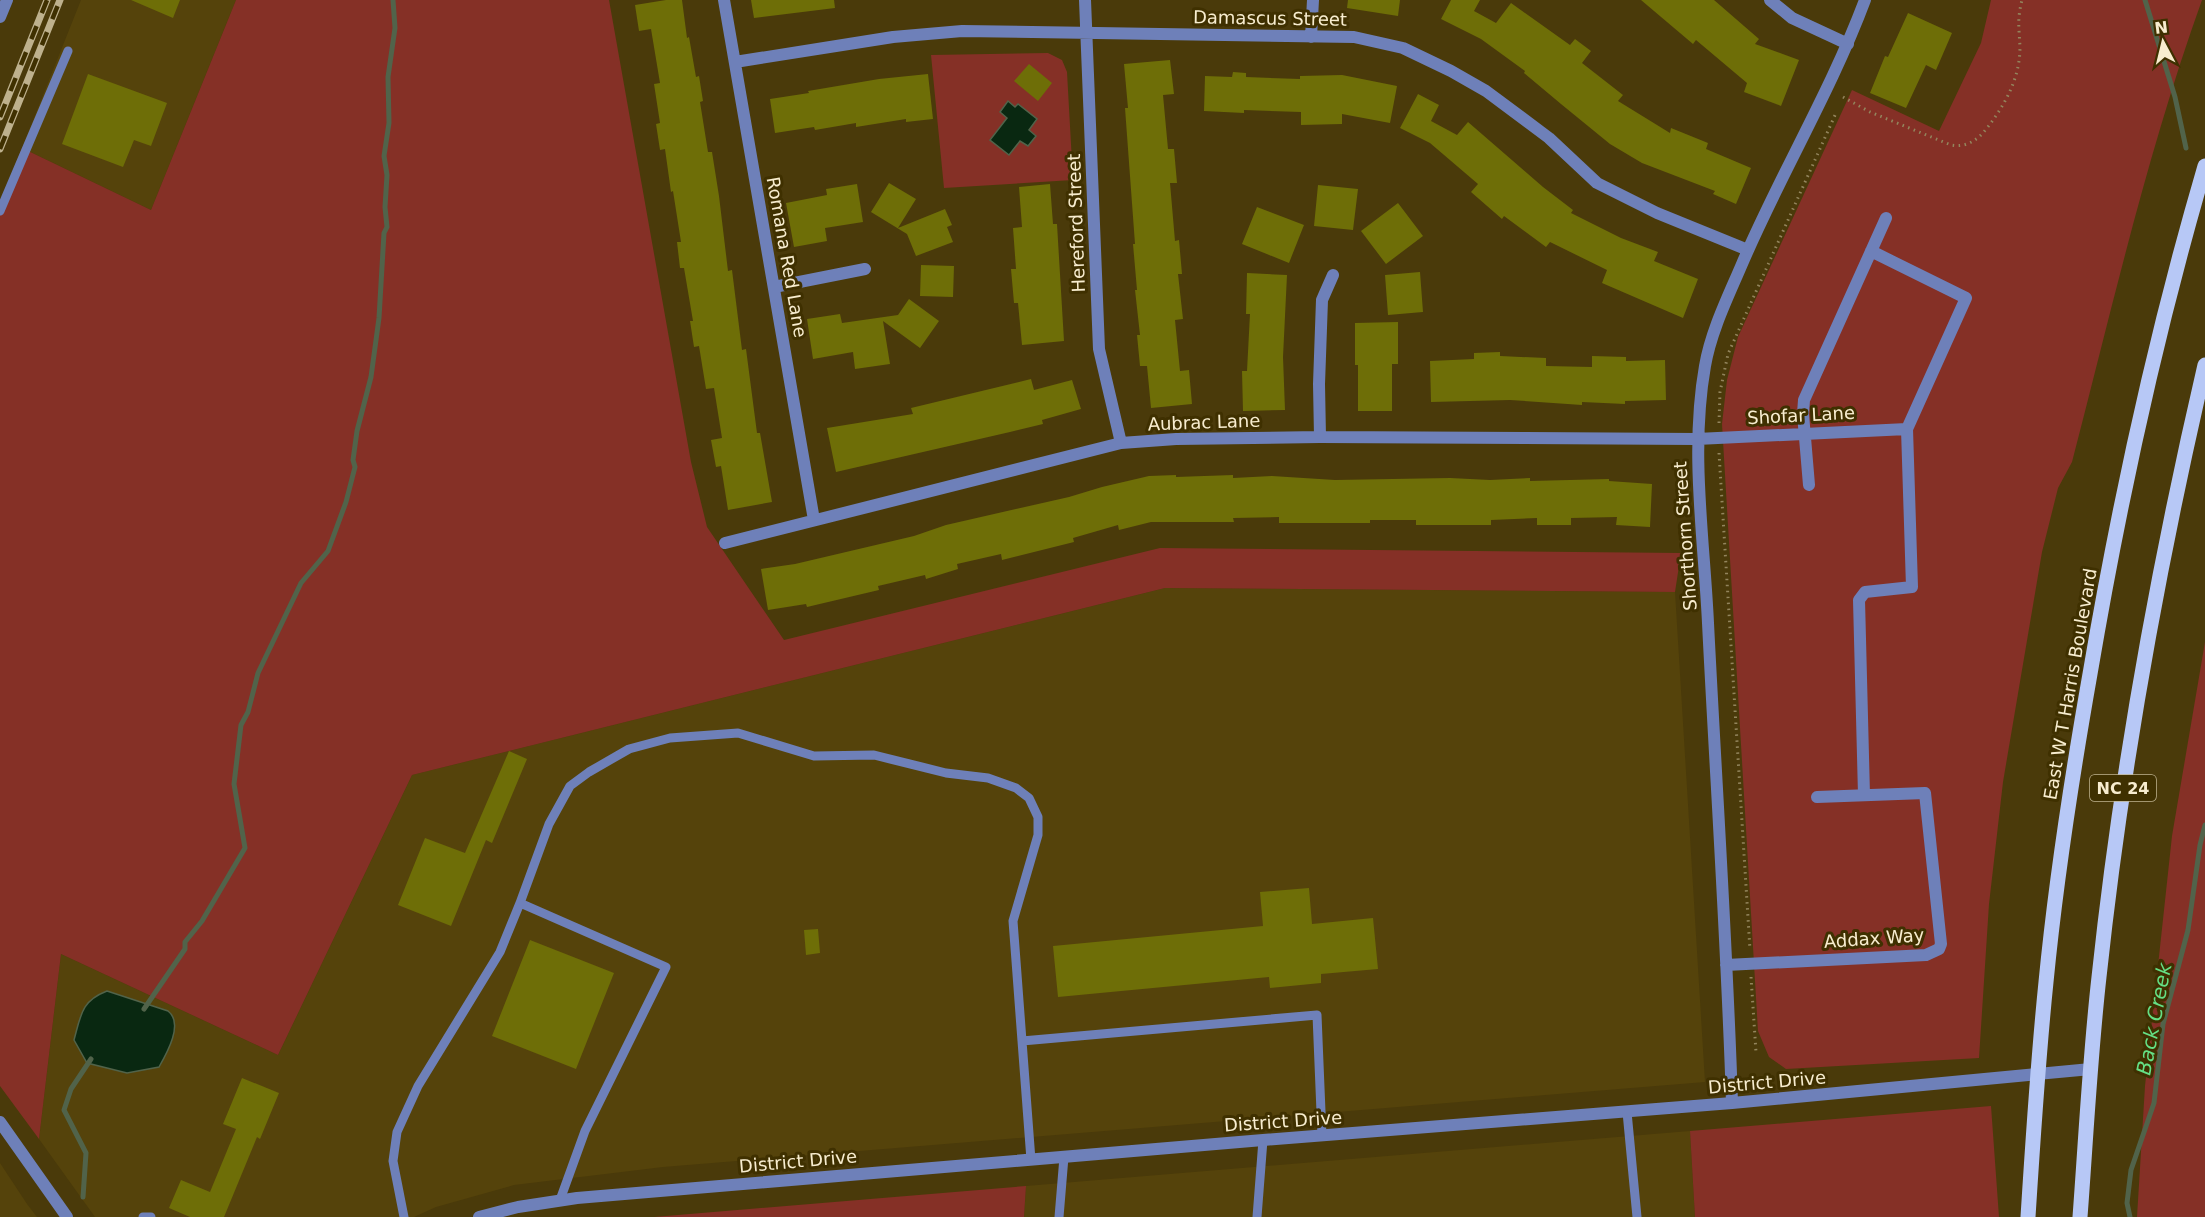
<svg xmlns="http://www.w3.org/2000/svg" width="2205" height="1217" viewBox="0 0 2205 1217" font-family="'DejaVu Sans',sans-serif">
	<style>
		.built { fill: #55430b }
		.green { fill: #853026 }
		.water { fill: #092811; stroke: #51634a; stroke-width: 1.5 }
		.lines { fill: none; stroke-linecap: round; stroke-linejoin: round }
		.stream { stroke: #51634a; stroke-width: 5 }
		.building { fill: #6e6e07 }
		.path { stroke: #93855d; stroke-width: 3; stroke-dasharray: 1.5 4.5; stroke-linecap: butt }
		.service { stroke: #6e80b9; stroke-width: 9 }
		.minor { stroke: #6e80b9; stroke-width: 12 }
		.tertiary { stroke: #6e80b9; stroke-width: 12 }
		.primary { stroke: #b7c8f6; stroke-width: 15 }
		.rail-casing { stroke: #beb18d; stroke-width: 7 }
		.rail { stroke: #3f3000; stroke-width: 4.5; stroke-dasharray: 14; stroke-linecap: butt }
		.labels { text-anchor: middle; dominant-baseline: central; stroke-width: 6; stroke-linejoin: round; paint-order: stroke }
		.shield { fill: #3f3000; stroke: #c0b491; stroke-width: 1.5 }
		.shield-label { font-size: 16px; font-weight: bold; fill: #f8edcf }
		.street-label { font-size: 18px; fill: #f8edcf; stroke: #3f3000 }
		.water-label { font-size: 20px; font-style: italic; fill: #65e085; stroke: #3f3000 }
	</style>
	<rect width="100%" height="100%" fill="#4a3a0a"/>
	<path class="built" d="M81,0H236L151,210L22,148Z
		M1165,588L1675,592L1705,1082L663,1167L514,1185L436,1207L414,1217H95L39,1139L61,954L278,1055L412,775Z
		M1690,1131L1695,1217H1024L1026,1186Z
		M0,1163L27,1204L37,1217H0Z"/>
	<path class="green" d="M236,0H609L691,462L707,527L784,640L1160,548L1681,553L1675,592L1165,588L412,775L278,1055L61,954L39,1139L0,1086V203L22,148L151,210Z
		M1991,0H2202C2148,150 2112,308 2072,462L2058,488L2042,552L2003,782L1989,904L1979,1058L1786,1069L1769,1057L1758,1031L1722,424L1727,380L1738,337L1852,90L1939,131L1981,43Z
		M1048,53L1062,60L1067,72L1073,180L944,188L931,55Z
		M2205,642V1217H2137L2145,1086L2172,836Z
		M1991,1106L1999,1217H1695L1690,1131Z
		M1026,1186L1024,1217H654Z"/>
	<path class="water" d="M1008,101L1015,107L1018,104L1037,119L1029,130L1036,136L1028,146L1020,141L1009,155L990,140L1007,118L1000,112Z
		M107,991L168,1011C184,1023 167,1053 159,1067L127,1073L87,1063L74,1040C81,1015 81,1001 107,991Z"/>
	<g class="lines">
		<path class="stream" d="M2145,0L2175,97L2186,148
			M144,1009L185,949V942L202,921L245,848L234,784L241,725L248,712L258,673L301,583L328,551L346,502L355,467L353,460L357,431L371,377L379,318L384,233L387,227L385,207L387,175L384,156L389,123L388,77L395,28L393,0
			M83,1197L86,1153L64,1110L71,1089L91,1059
			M2130,1217L2127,1203L2131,1170L2154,1103L2163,1024L2188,930L2200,845L2205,825"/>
	</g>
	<path class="building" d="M131,0H180L173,18Z
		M666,0H682L687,38L689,37L696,77L699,76L703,101L700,102L708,152H712L719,196L728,271L732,270L742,350L746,349L757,433H760L772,502L728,510L721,466L716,467L711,440L722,438L714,388L706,389L699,346L694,347L690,321H693L684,268H680L677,242H681L673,191L671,192L665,149L660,150L656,124L660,123L654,84L660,83L651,29L639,31L635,5Z
		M751,0H834L835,8L754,18Z
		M1348,0H1400L1398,16L1347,8Z
		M1451,0H1480L1474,11L1496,23L1511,3L1570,45L1575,39L1591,51L1582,63L1623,95L1618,101L1670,133L1671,128L1708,143L1706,149L1751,168L1736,204L1713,194L1715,191L1642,163L1610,144L1561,104L1524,73L1525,71L1481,39L1441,19Z
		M1641,0H1714L1759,39L1755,44L1799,60L1781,106L1744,92L1747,83L1696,40L1693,44Z
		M1908,13L1952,33L1936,70L1926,65L1906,108L1870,93L1885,56L1888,57Z
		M1170,60L1174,94L1163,95L1168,149H1174L1177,183H1170L1175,241L1179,240L1182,274H1178L1183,319L1175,320L1180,371L1189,370L1192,404L1151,408L1147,366H1140L1137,335H1140L1135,290H1137L1133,244H1135L1125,108H1128L1124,64Z
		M1029,64L1052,83L1038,101L1014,81Z
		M1233,72L1246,73V77L1300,79V76L1342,75L1397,86L1390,123L1342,114V124L1301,125V112L1244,110V113L1204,111L1205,76L1232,77Z
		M88,74L167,103L151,146L134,140L123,167L62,144Z
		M928,74L933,119L906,122V119L856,127V123L815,130L814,127L775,133L770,99L809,93L808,91L879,79Z
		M1418,94L1439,105L1431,121L1457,135L1468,122L1543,187L1573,210L1571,213L1621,238L1658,252L1654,261L1698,279L1683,318L1602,283L1607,270L1550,242L1546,247L1504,216L1502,219L1471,192L1478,184L1430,143L1400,128Z
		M889,183L916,199L898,228L945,209L952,225L947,227L953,242L916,256L907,234L871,212Z
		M857,184L863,222L825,228L827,241L794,247L786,203L827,195L826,189Z
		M1050,184L1053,224H1057L1064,341L1022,345L1018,303H1014L1011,269H1016L1013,228L1022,227L1019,187Z
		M1318,185L1358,189L1353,230L1314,226Z
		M1398,203L1423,236L1386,264L1361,231Z
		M1257,207L1304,225L1289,263L1242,244Z
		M921,265L954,266L953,297L920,296Z
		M1420,272L1423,312L1388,315L1385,275Z
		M1247,273L1287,275L1283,357L1285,410L1243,411L1242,371H1247L1250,314H1246Z
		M909,299L939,321L920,348L883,321L890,364L855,369L853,352L813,359L807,319L840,314L842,323L898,315Z
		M1398,322V364H1392V411H1358V365H1355V323Z
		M1500,352V356L1546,358V366L1592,367V356L1626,357V361L1665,360L1666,400L1625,401V404L1582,402V405L1510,400L1431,402L1430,361L1474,359V353Z
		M1031,379L1034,390L1072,380L1081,409L1042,420L1043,424L1010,432L836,472L827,428L913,414L911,408Z
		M1176,475V477L1233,475V478L1272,476L1335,480L1450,478L1490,480L1530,478V481L1609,479V481L1652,484L1650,527L1616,525L1617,517L1571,518V525H1537V518L1491,520V525H1416V520H1370V523H1279V517L1233,518L1234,522H1151L1119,530L1118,525L1073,538L1074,542L1002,560L1001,554L957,564L958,569L926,579L925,575L878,586L879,590L807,607L806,604L768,610L761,569L795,564L914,536L946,525L1069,497L1102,487L1149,476Z
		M509,751L527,759L492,843L486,840L451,926L398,905L425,838L465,853Z
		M1309,888L1312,924L1373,918L1378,969L1321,974V983L1270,988L1269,977L1058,997L1053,946L1263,926L1260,892Z
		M818,929L820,953L806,955L804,930Z
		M530,940L614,973L576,1069L492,1036Z
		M242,1078L279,1093L260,1139L257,1137L224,1217H190L169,1208L181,1180L210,1192L236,1129L223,1124Z"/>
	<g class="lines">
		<path class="path" d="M1843,97L1870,112L1951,145C1966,148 1978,140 1987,128C2005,105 2020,78 2020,47C2019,27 2017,20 2022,0
			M1719,423L1720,392L1728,354L1836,113
			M1719,453L1750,950
			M1751,977L1756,1052"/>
		<path class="service" d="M0,211L68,51
			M520,903L549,824L570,786L589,772L629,749L670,738L738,733L814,756L874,755L946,773L988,778L1016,788L1029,798L1038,817V835L1013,921L1022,1041
			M1627,1112L1637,1217
			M1031,1160L1022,1041L1317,1015L1322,1136
			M143,1217H151
			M404,1217L393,1161L397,1132L418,1086L500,952L520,903L666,967L585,1131L560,1200
			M1059,1217L1064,1157
			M1257,1217L1263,1140"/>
		<path class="minor" d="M724,0L814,520
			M1085,0L1099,349L1121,443
			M1770,0L1792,18L1848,44
			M1311,37L1313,0
			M735,62L893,37L962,31L1354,37L1403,48L1451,71L1486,91L1549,138L1597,183L1657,213L1748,250
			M774,287L865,269
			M1320,437L1319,384L1322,300L1333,275
			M1809,485L1803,414L1804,400L1886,218
			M725,543L1121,443L1176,439L1320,437L1697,439L1907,429
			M1864,795L1859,600L1865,592L1912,587L1907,429L1966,298L1871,251
			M1726,965L1926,955L1939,949L1941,944L1925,793L1817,797
			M1732,1103C1727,943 1716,783 1708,623C1704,538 1690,451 1705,366C1711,331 1728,297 1742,264C1780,175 1831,91 1865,0
			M0,1122L67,1217
			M479,1217L518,1207L577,1198L1263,1140L1732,1103L2091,1069"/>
		<path class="tertiary" d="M0,17L7,0"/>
		<path class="primary" d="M2028,1217C2033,1138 2038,1060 2046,982C2056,879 2072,776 2090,674C2119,503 2156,333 2205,166
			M2080,1217C2086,1137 2090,1057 2099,977C2121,771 2158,567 2205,365"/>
		<defs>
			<path id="rail" d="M0,117L47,0
				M0,149L60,0"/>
		</defs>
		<use href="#rail" class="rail-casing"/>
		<use href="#rail" class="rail"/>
	</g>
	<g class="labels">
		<rect class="shield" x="2090" y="775" width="66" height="26" rx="4.5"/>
		<g class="shield-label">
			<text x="2123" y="788">NC 24</text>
		</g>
		<g class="street-label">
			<text transform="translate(1270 18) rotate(1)">Damascus Street</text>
			<text transform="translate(1076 223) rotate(-92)">Hereford Street</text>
			<text transform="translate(787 257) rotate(80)">Romana Red Lane</text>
			<text transform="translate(1801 415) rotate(-3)">Shofar Lane</text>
			<text transform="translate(1204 422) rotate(-2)">Aubrac Lane</text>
			<text transform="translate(1685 536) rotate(-94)">Shorthorn Street</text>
			<text transform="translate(2070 684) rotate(-80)">East W T Harris Boulevard</text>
			<text transform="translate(1874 938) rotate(-4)">Addax Way</text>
			<text transform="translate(1767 1082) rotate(-5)">District Drive</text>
			<text transform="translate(1283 1121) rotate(-4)">District Drive</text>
			<text transform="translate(798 1161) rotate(-5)">District Drive</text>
		</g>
		<g class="water-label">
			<text transform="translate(2154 1019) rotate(-79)">Back Creek</text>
		</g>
	</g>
	<g transform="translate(2163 42) rotate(353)" stroke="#3f3000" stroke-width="4.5" paint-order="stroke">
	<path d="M0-4.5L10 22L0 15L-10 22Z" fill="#f8edcf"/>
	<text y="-9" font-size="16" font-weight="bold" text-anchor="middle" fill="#f8edcf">N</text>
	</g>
</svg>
